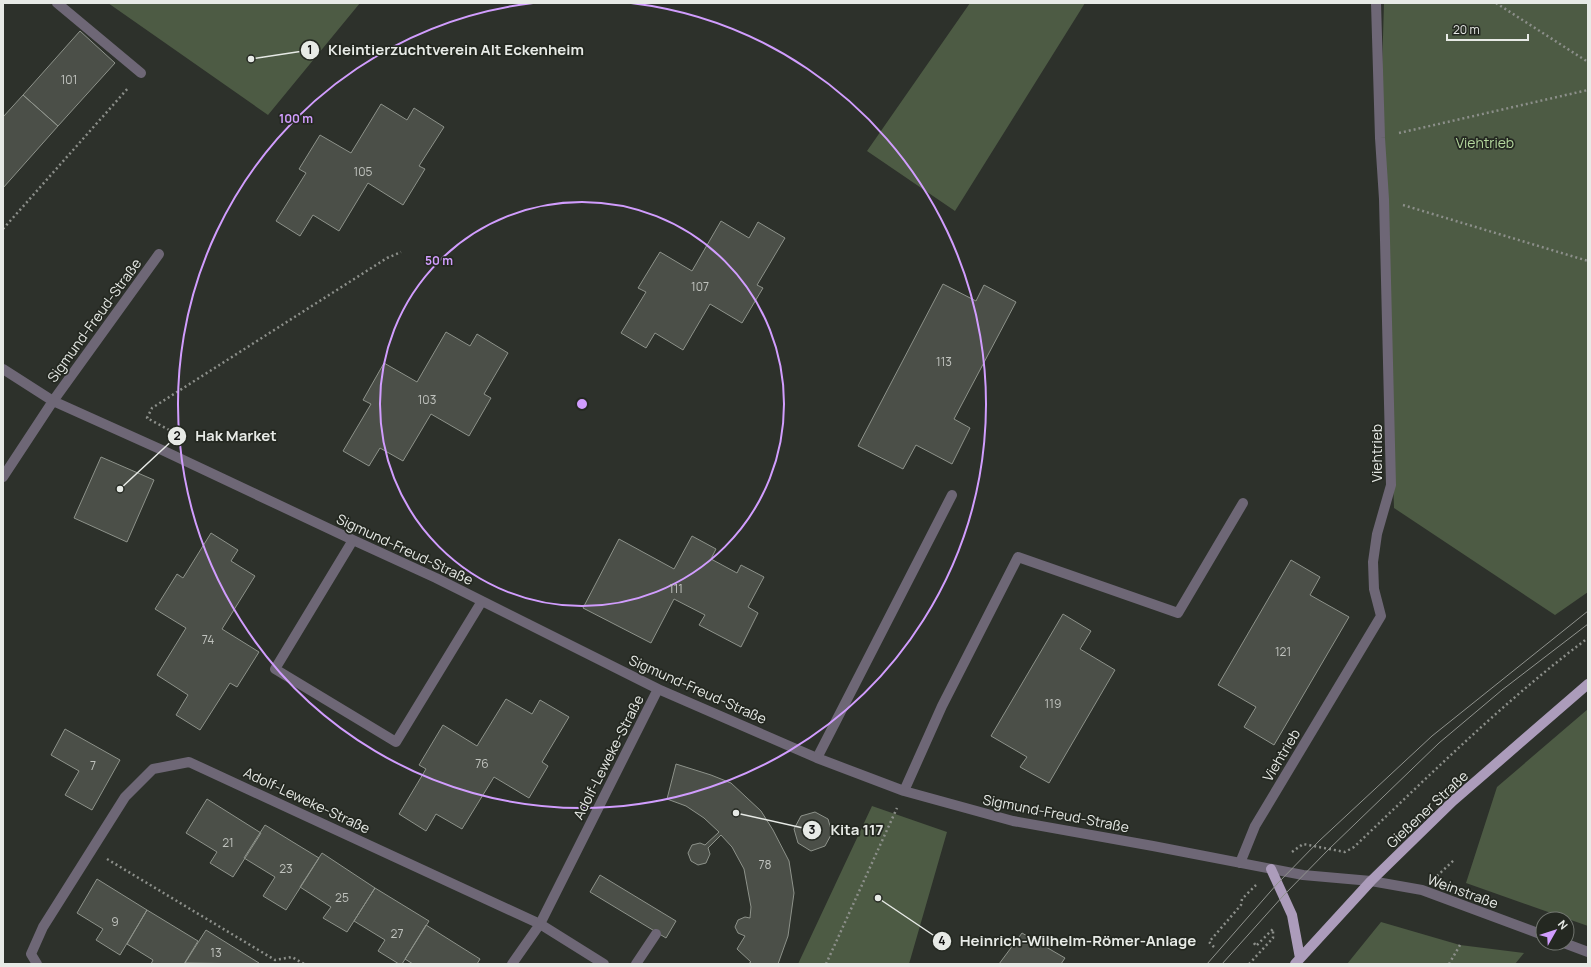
<svg xmlns="http://www.w3.org/2000/svg" width="1591" height="967" viewBox="0 0 1591 967" font-family="Manrope,sans-serif">
	<style>
		.green { fill: #4d5b44 }
		.building { fill: #4b4f48; stroke: #8d928a }
		.lines { fill: none; stroke-linecap: round; stroke-linejoin: round }
		.path { stroke: #8c8f8a; stroke-width: 2.5; stroke-dasharray: 2 3; stroke-linecap: butt }
		.minor { stroke: #6e6776; stroke-width: 10 }
		.major { stroke: #ac9cbb; stroke-width: 10 }
		.tram { stroke: #90938e; stroke-width: 1 }
		.ring { fill: none; stroke: #d19dfe; stroke-width: 2 }
		.labels { text-anchor: middle; dominant-baseline: central; stroke-width: 3.5; stroke-linejoin: round; paint-order: stroke }
		.number-label { font-size: 12px; fill: #c0c3be }
		.park-label { font-size: 14px; fill: #b4d79d; stroke: #242821 }
		.street-label { font-size: 14px; fill: #e7eae6; stroke: #242821 }
		.centre { fill: #d19dfe; stroke: #242821; stroke-width: 2 }
		.ring-label { font-size: 12px; text-anchor: middle; font-weight: bold; fill: #d19dfe; stroke: #242821; stroke-width: 3.5; stroke-linejoin: round; paint-order: stroke }
		.leader { fill: none; stroke: #e7eae6; stroke-width: 1.5 }
		.callout-dot { fill: #e7eae6; stroke: #242821; stroke-width: 1.5 }
		.mark-label { font-size: 12px; text-anchor: middle; font-weight: bold; fill: #111 }
		.callout-label { font-size: 15px; text-anchor: middle; font-weight: bold; fill: #e7eae6; stroke: #242821; stroke-width: 3.5; stroke-linejoin: round; paint-order: stroke }
	</style>
	<rect width="100%" height="100%" fill="#2d312b"/>
	<path class="green" d="M108,3H360L268,115Z
		M970,3H1085L955,211L867,151Z
		M1384,3H1588V592L1555,615L1394,508L1384,199L1380,138Z
		M1588,709V926L1466,883L1497,787Z
		M872,806L947,832L909,964H798Z
		M1381,922L1460,945L1524,953L1515,964H1347Z"/>
	<path class="building" d="M80,31L115,63L58,126L23,95Z
		M23,95L58,126L3,188V117Z
		M381,104L407,120L414,108L444,127L419,166L425,169L403,205L368,183L339,231L313,215L300,236L276,221L306,173L299,169L320,135L351,153Z
		M721,221L749,238L758,222L785,238L757,285L763,288L742,323L710,304L683,350L655,333L646,348L621,333L646,292L638,288L660,252L692,271Z
		M943,284L976,301L984,285L1016,302L954,419L970,428L952,464L916,445L903,469L858,446Z
		M446,332L470,346L477,334L508,353L484,394L491,398L469,436L431,414L403,461L380,448L369,466L343,451L371,404L363,400L384,363L417,382Z
		M101,457L154,480L127,542L74,518Z
		M211,533L238,550L231,561L255,576L222,629L259,652L237,687L230,683L200,730L176,715L188,695L157,675L186,628L155,609L177,574L183,578Z
		M692,536L716,549L711,559L737,573L741,565L764,577L748,607L758,613L741,647L699,625L705,615L674,599L651,643L583,608L619,539L674,569Z
		M1291,560L1320,577L1310,595L1349,617L1274,745L1244,727L1256,707L1218,685Z
		M1063,614L1091,631L1080,649L1115,670L1049,783L1020,767L1027,757L991,736Z
		M506,699L532,714L540,700L569,717L542,762L548,766L529,798L494,777L462,829L436,814L426,831L399,814L426,769L419,765L443,725L477,746Z
		M65,729L120,760L92,810L65,795L79,771L51,755Z
		M676,764L711,775L731,783L761,811L773,830L789,861L794,893L788,936L778,964H748L751,962L737,949L745,936L738,933L735,927L738,920L745,917L750,918L751,907L744,869L732,847L721,835L708,848L710,854L706,863L698,865L691,861L688,853L692,845L700,843L705,845L719,832L704,818L686,806L667,799Z
		M207,799L261,833L233,877L210,863L217,852L186,833Z
		M815,812L828,819L832,833L825,846L811,851L798,843L794,829L801,816Z
		M265,825L319,858L286,910L263,896L275,877L244,858Z
		M322,853L375,888L347,932L323,918L331,907L300,887Z
		M600,875L676,921L666,938L590,892Z
		M97,879L147,910L120,955L96,940L103,929L77,913Z
		M375,888L429,921L402,964H399L378,951L385,940L354,921Z
		M147,910L198,941L184,964H151L153,960L127,944Z
		M426,925L480,959L477,964H413L405,959Z
		M206,930L259,963L258,964L185,963Z
		M1022,933L1065,958L1061,964H999Z"/>
	<g class="lines">
		<path class="path" d="M1496,3L1588,62
			M1399,133L1588,90
			M1403,205L1588,261
			M3,229L129,87
			M169,433L171,431L147,418L152,408L387,258L401,252
			M1292,852L1303,844L1345,852L1354,847C1430,775 1504,701 1588,638
			M107,859L275,960L292,957L304,964
			M1437,876L1454,860
			M1214,947L1209,942L1241,905L1242,899L1256,885
			M826,964L897,808
			M1249,964L1273,938V929L1256,946L1254,943
			M1449,964L1460,945"/>
		<path class="minor" d="M57,3L141,73
			M3,369L53,401L162,450L353,540L436,578L658,689L817,758L904,791L1013,821L1153,846L1303,875L1371,881L1422,890L1543,935
			M3,477L53,401L159,254
			M353,540L275,669L396,742L482,601
			M817,758L952,495
			M904,791L942,706L1018,557L1178,613L1243,503
			M1240,863L1255,826L1381,616L1374,589L1373,562L1377,534L1391,485L1384,199L1380,138L1376,3
			M1564,943L1588,952
			M37,964L31,954L43,927L125,797L153,769L189,762L540,924L604,964
			M512,964L540,924L658,689
			M636,964L656,934"/>
		<path class="major" d="M1271,869L1292,915L1300,958
			M1295,964L1371,881L1453,801L1588,684"/>
		<path class="tram" d="M1207,964L1277,884L1319,841L1432,736L1588,611
			M1222,964L1283,896L1329,849L1439,743L1502,690L1588,624"/>
	</g>
	<g class="ring">
		<circle cx="582" cy="404" r="202"/>
		<path d="M631 3A404 404 0 1 1 533 3"/>
	</g>
	<g class="labels">
		<g class="number-label">
			<text x="69" y="79">101</text>
			<text x="363" y="171">105</text>
			<text x="700" y="286">107</text>
			<text x="944" y="361">113</text>
			<text x="427" y="399">103</text>
			<text x="676" y="588">111</text>
			<text x="208" y="639">74</text>
			<text x="1283" y="651">121</text>
			<text x="1053" y="703">119</text>
			<text x="482" y="763">76</text>
			<text x="93" y="765">7</text>
			<text x="228" y="842">21</text>
			<text x="765" y="864">78</text>
			<text x="286" y="868">23</text>
			<text x="342" y="897">25</text>
			<text x="115" y="921">9</text>
			<text x="397" y="933">27</text>
			<text x="216" y="952">13</text>
		</g>
		<g class="park-label">
			<text x="1485" y="142">Viehtrieb</text>
		</g>
		<g class="street-label">
			<text transform="translate(94 320) rotate(-54)">Sigmund-Freud-Straße</text>
			<text transform="translate(1376 453) rotate(-90)">Viehtrieb</text>
			<text transform="translate(405 549) rotate(25)">Sigmund-Freud-Straße</text>
			<text transform="translate(698 689) rotate(24)">Sigmund-Freud-Straße</text>
			<text transform="translate(1281 755) rotate(-59)">Viehtrieb</text>
			<text transform="translate(608 757) rotate(-63)">Adolf-Leweke-Straße</text>
			<text transform="translate(307 800) rotate(25)">Adolf-Leweke-Straße</text>
			<text transform="translate(1427 809) rotate(-43)">Gießener Straße</text>
			<text transform="translate(1056 813) rotate(11)">Sigmund-Freud-Straße</text>
			<text transform="translate(1463 891) rotate(20)">Weinstraße</text>
		</g>
	</g>
	<circle cx="582" cy="404" r="6" class="centre"/>
	<g class="ring-label">
		<text x="296" y="123">100 m</text>
		<text x="439" y="265">50 m</text>
	</g>
	<path class="leader" d="M251 59L310 50M120 489L177 436M736 813L812 830M878 898L942 941"/>
	<g class="callout-dot">
		<circle cx="251" cy="59" r="4"/>
		<circle cx="120" cy="489" r="4"/>
		<circle cx="736" cy="813" r="4"/>
		<circle cx="878" cy="898" r="4"/>
		<circle cx="310" cy="50" r="10"/>
		<circle cx="177" cy="436" r="10"/>
		<circle cx="812" cy="830" r="10"/>
		<circle cx="942" cy="941" r="10"/>
	</g>
	<g class="mark-label">
		<text x="310" y="54">1</text>
		<text x="177" y="440">2</text>
		<text x="812" y="834">3</text>
		<text x="942" y="945">4</text>
	</g>
	<g class="callout-label">
		<text x="456" y="55">Kleintierzuchtverein Alt Eckenheim</text>
		<text x="236" y="441">Hak Market</text>
		<text x="857" y="835">Kita 117</text>
		<text x="1078" y="946">Heinrich-Wilhelm-Römer-Anlage</text>
	</g>
	<rect width="1591" height="967" fill="none" stroke="#e7eae6" stroke-width="8"/>
	<g transform="translate(1555 931) rotate(51)"><circle r="19" fill="#242821" stroke="#727670"/>
	<path d="M0-3L7 15L0 10L-7 15Z" fill="#d19dfe"/>
	<text y="-6" font-size="11" font-weight="bold" text-anchor="middle" fill="#e7eae6">N</text>
	</g>
	<path d="M1447 34v6h81v-6" fill="none" stroke="#e7eae6" stroke-width="2"/>
	<text x="1453" y="34" font-size="12" fill="#e7eae6" stroke="#242821" stroke-width="3" paint-order="stroke">20 m</text>
</svg>
